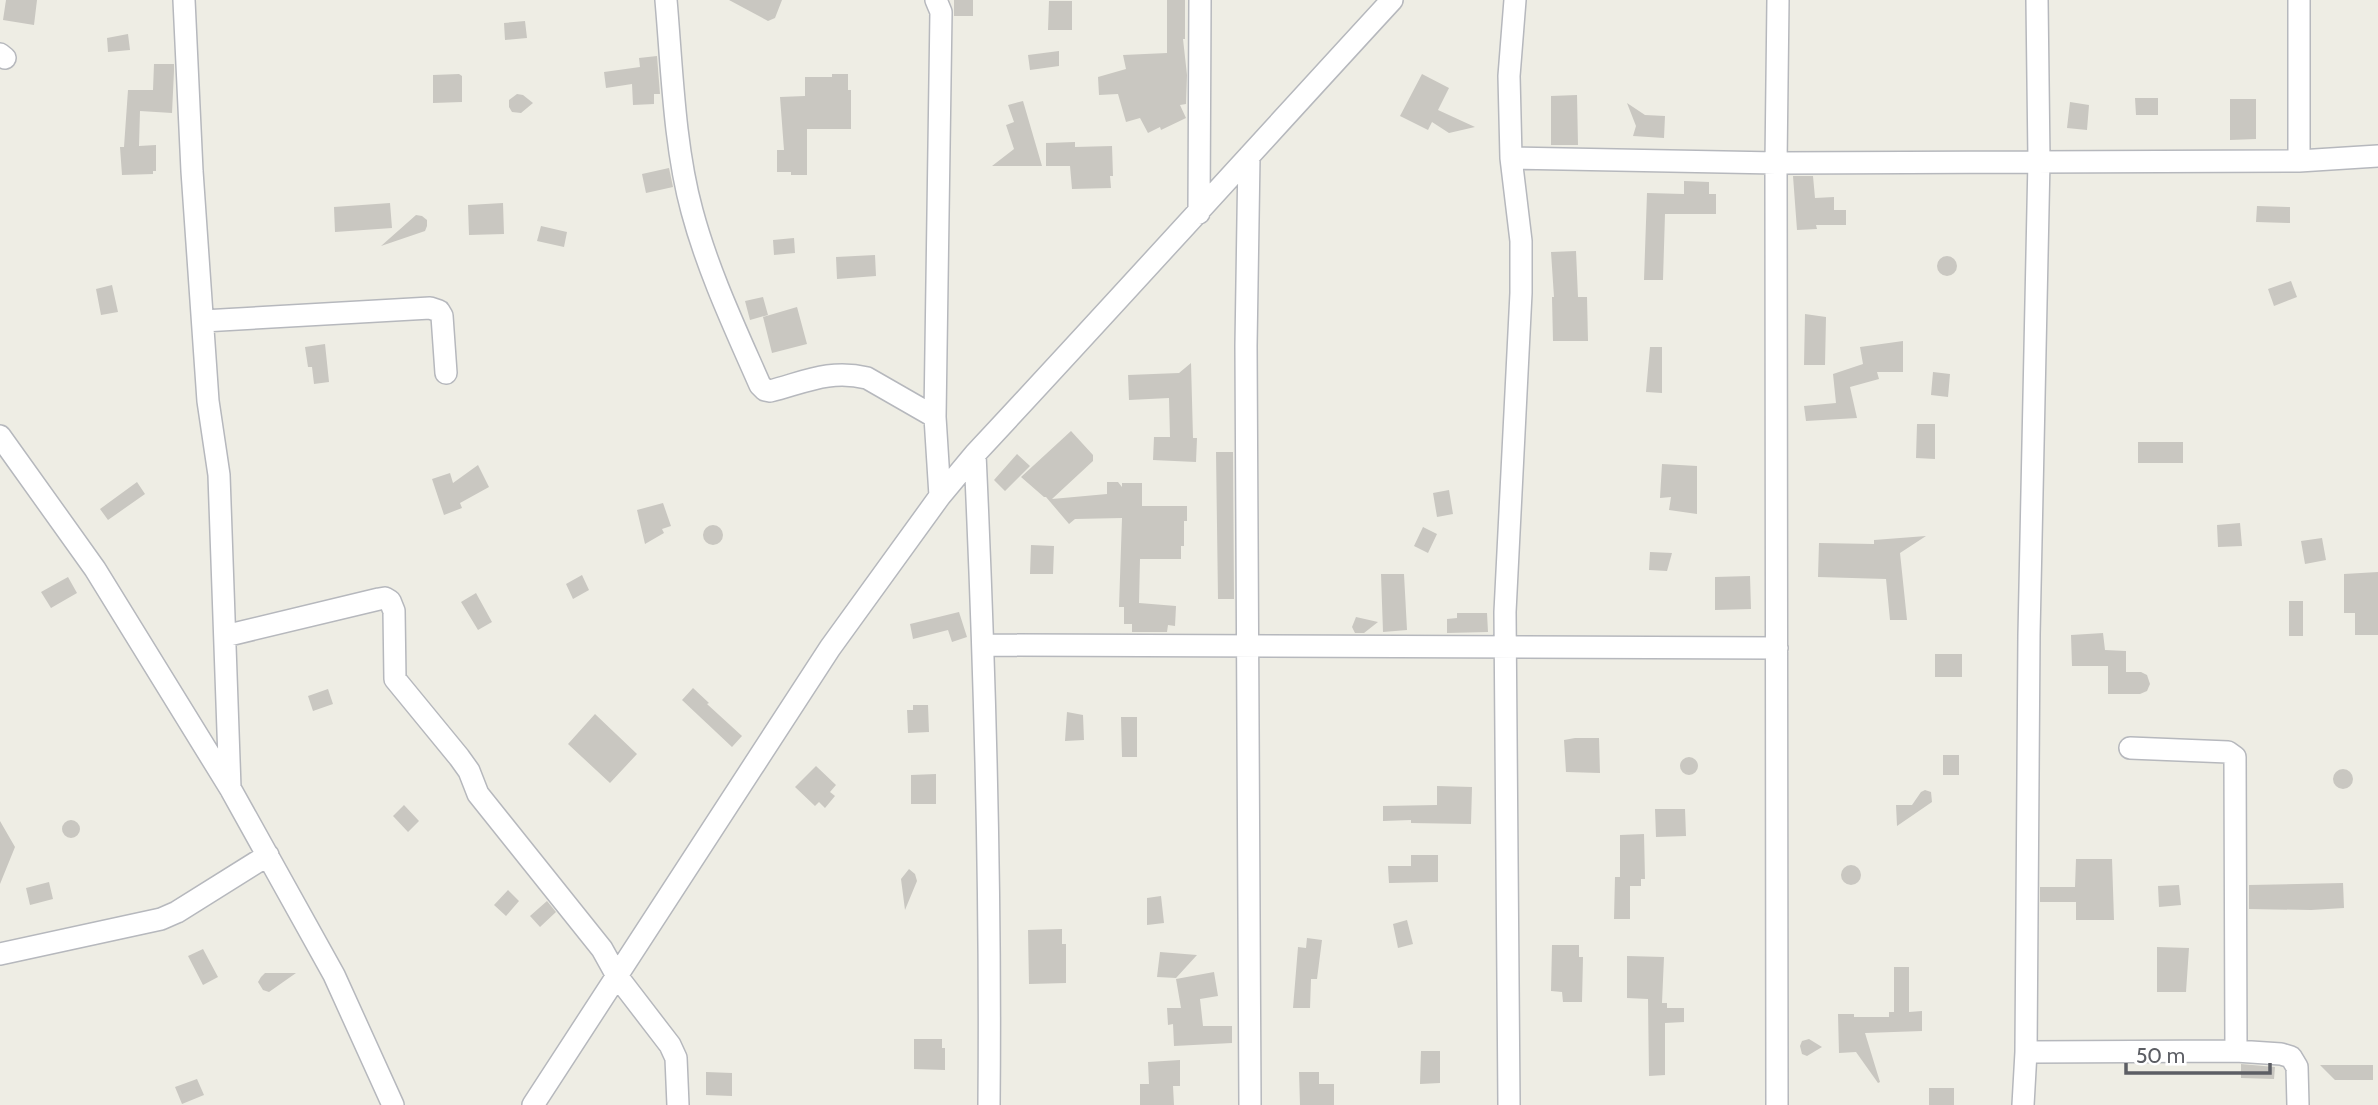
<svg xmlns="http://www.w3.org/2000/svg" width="2378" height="1105" viewBox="0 0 2378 1105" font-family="Cabin,sans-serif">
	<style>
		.building { fill: #c9c7c1 }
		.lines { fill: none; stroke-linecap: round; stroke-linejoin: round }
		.minor-casing { stroke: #b6b8bd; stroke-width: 24 }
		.minor { stroke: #fff; stroke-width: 21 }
	</style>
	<rect width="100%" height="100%" fill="#eeede4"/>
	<path class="building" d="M6,0H37L34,25L3,20Z
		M729,0H782L775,18L768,21Z
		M954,0H973V16H954Z
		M1167,0H1185V39H1183L1187,75L1186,104L1180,105L1186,118L1161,130L1160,127L1148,133L1140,118L1126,122L1118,94L1099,95L1098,77L1126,69L1123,55L1167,53Z
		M1049,1H1072V30H1048Z
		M525,21L527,38L505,40L504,23Z
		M128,34L130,50L108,52L107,38Z
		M1059,51V66L1030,70L1028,55Z
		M657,56L660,94H654V104L633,105L632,84L606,88L604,72L640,67L639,58Z
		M154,64H174V71L172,113L140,111L139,146L156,145V171H153V174L122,175L120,147H124L128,90H153Z
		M459,74L462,76V102L433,103V75Z
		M832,74H848V90H851V129H807V175H791V172H777V150H784L780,97L805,96V77H832Z
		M1422,74L1449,88L1438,110L1475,127L1449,133L1432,122L1428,130L1400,116Z
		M517,94L523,95L533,103L521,113L512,112L509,107V100Z
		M1577,95L1578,145H1551V96Z
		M2135,98H2158V115H2136Z
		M2230,99H2256V139L2230,140Z
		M1023,101L1042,166H992L1014,149L1006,125L1014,122L1008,105Z
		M2070,102L2089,105L2087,130L2067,128Z
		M1627,103L1645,115L1665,116L1664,138L1633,136L1636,126Z
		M1075,142V147L1112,146L1113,176H1110L1111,188L1072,189L1070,166H1046V143Z
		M669,168L673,187L646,193L642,174Z
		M1793,176H1813L1815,198L1834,197V210H1846V225H1816L1817,229L1797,230Z
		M1684,181L1709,182V194H1716V214H1665L1663,280H1644L1647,193L1684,194Z
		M390,203L392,228L335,232L334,207Z
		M503,203L504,234L469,235L468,205Z
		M2257,206L2290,207V223L2256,222Z
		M416,215L422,216L427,220V226L425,231L381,246Z
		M541,226L567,232L564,247L537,241Z
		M794,238L795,253L774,255L773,240Z
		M1576,251L1578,297H1587L1588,341H1553L1552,297H1554L1551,252Z
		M875,255L876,276L837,279L836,257Z
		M1937 266a10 10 0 1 1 20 0a10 10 0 1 1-20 0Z
		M2291,281L2297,297L2274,306L2268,289Z
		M112,285L118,312L101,315L96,289Z
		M763,297L768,315L750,320L745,301Z
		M797,307L807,344L772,353L763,317Z
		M1805,314L1826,317L1825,365H1804Z
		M1903,341V372H1877L1879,379L1850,387L1857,418L1806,421L1804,406L1836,403L1833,374L1863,364L1860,347Z
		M325,344L329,382L314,384L312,367H308L305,347Z
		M1650,347H1662V393L1646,392Z
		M1191,363L1193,438H1197L1196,462L1153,460L1154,437H1170L1169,398L1129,400L1128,375L1179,373Z
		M1933,372L1950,374L1948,397L1931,395Z
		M1917,424H1935V459L1916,458Z
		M1071,431L1093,455V461L1052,499L1107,494V482H1118L1122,487V483H1142V506H1187V521H1184V546H1181V559H1140L1139,603L1176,606L1175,626L1168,625L1167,632H1132V624H1124V607H1119L1122,518L1075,519L1069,524L1046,497H1044L1021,477Z
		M2138,442H2183V463H2138Z
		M1216,452H1233L1234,599H1218Z
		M1017,454L1030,466L1005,491L994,480Z
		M1662,464L1697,466V514L1669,510L1671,497L1660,498Z
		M478,465L489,487L460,503L462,508L444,515L432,479L450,473L453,483Z
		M137,482L145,494L108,520L100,509Z
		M1449,490L1453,514L1437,517L1433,493Z
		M663,503L671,526L662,529L664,533L645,544L637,510Z
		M2240,523L2242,546L2218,547L2217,525Z
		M703 535a10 10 0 1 1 20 0a10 10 0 1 1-20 0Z
		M1423,527L1437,534L1428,553L1414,546Z
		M1926,536L1900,553L1907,620H1890L1886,579L1818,577L1819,543L1874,544V540Z
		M2322,538L2326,560L2305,564L2301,541Z
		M1031,545L1054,546L1053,574H1030Z
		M1650,552L1672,553L1667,571L1649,570Z
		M2378,572V635H2355V613H2344V574Z
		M1381,574H1404L1407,630L1383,632Z
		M582,575L589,590L573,599L566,584Z
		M1750,576L1751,609L1715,610V577Z
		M68,577L77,593L51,608L41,592Z
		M476,593L492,622L478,630L461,602Z
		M2289,601H2303V636H2289Z
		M959,612L967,637L952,642L948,630L913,639L910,624Z
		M1457,613H1487L1488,632L1447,633V619L1457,618Z
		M1356,617L1378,622L1364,633H1355L1352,627Z
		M2103,633L2105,650L2126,651V672H2141L2147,675L2150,684L2147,691L2140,694H2108V666H2072L2071,635Z
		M1935,654H1962V677H1935Z
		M693,688L709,703L707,704L742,736L732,747L682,700Z
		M328,689L333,704L313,711L308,696Z
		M913,705H928L929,732L908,733L907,710H913Z
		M1067,712L1083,715L1084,740L1065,741Z
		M595,714L637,754L610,783L568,744Z
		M1121,717H1137V757H1122Z
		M1575,738H1599L1600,773L1566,772L1564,740Z
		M1943,755H1959V775H1943Z
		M1680 766a9 9 0 1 1 18 0a9 9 0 1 1-18 0Z
		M816,766L836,785L830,792L835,796L825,808L819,802L815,806L795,787Z
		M2333 779a10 10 0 1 1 20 0a10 10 0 1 1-20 0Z
		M936,774V804H911V775Z
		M1437,786L1472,787L1471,824L1411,823V820L1383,821V806L1437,805Z
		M1925,790L1931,792L1932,802L1897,826L1896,805H1912L1921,792Z
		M404,805L419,821L408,832L393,816Z
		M1655,809H1685L1686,836L1656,837Z
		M62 829a9 9 0 1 1 18 0a9 9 0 1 1-18 0Z
		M0,821L15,847L0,884Z
		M1644,834L1645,879H1641V886H1630V919H1614L1615,877H1620V835Z
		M1411,855H1438V882L1389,883L1388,866H1411Z
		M2076,859H2112L2114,920H2076V902H2040V887H2075Z
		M1841 875a10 10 0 1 1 20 0a10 10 0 1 1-20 0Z
		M909,869L915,874L917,881L905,910L901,879Z
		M49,882L53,899L30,905L26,888Z
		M2343,883L2344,908L2311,910L2249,909V885Z
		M2179,885L2181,905L2159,907L2158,886Z
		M508,890L519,901L506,916L494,905Z
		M1161,896L1164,923L1147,925V898Z
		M547,901L556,912L540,927L530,916Z
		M1407,920L1413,944L1398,948L1393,924Z
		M1062,929V944H1066V983L1029,984L1028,930Z
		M1307,938L1322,940L1317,979H1311L1310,1008H1293L1298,947L1306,948Z
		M1552,945H1579V957H1583L1582,1002H1563L1562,992L1551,991Z
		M2157,947L2189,948L2186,992H2157Z
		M203,949L218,977L203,985L188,956Z
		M1160,952L1197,955L1176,978L1157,977Z
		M1627,956L1664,957L1662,1003H1667V1008H1684V1022L1665,1023V1075L1649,1076L1648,999L1627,998Z
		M1894,967H1909V1012L1922,1011V1031L1865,1033L1880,1082L1878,1083L1856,1052L1839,1053L1838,1014H1854V1017H1889V1012H1894Z
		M1214,972L1218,996L1200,999L1203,1026H1232V1043L1174,1046L1173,1024L1168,1025L1167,1008H1181L1176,979Z
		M265,973H296L269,992L263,990L258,982L261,977Z
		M914,1039H942V1048H945V1070L914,1069Z
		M1809,1039L1822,1047L1807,1056L1802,1054L1800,1046L1802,1041Z
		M1421,1051H1440V1083L1420,1084Z
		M1180,1060V1086H1173L1174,1105H1140V1084H1149L1148,1062Z
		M2241,1064L2275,1067L2274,1079L2241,1078Z
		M2320,1065H2373V1080H2335Z
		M706,1072L732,1073V1096L706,1095Z
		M1299,1072H1319V1084H1334V1105H1300Z
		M197,1079L204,1095L182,1104L175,1087Z
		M1929,1088H1954V1105H1929Z"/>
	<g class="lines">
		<defs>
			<path id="minor" d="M184,0L192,171L208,401L219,475L230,788
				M666,0C672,68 674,145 692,211C708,271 735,328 760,385L765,390L770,391C805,382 830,369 867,378L935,417
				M936,0L941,12L935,417L940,496
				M0,54L5,58
				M1249,156L1246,346L1250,1105
				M1511,158L1776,163L2299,161V0
				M2299,161L2378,156
				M1199,213L1200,0
				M203,321L430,308L439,311L442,316L446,373
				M0,436L95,569L230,788L334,975L393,1105
				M975,454C985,671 991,888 989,1105
				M225,636L379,599L385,598L390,601L394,611L395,679L459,757L469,771L478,794L602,949L617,976L670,1045L676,1058L678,1105
				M984,645C1248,645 1512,648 1777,648
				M2130,748L2228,752L2235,757L2236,1051
				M0,954L161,919L177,912L268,855
				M2026,1052L2236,1051L2281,1054L2291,1057L2297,1067L2298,1105
				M533,1105L830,648L940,496L975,454C1115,304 1253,151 1392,0
				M1509,1105L1505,612L1521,293V241L1511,158L1509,76L1515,0
				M1777,1105L1776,163L1778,0
				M2023,1105L2026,1052L2029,635L2039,160L2037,0"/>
		</defs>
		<use href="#minor" class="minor-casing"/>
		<use href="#minor" class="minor"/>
	</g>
	<path d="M2126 1063v10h144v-10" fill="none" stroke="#5c5e64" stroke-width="3.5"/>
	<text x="2136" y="1063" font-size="21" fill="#5c5e64" stroke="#ffffff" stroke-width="5" paint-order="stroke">50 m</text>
</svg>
